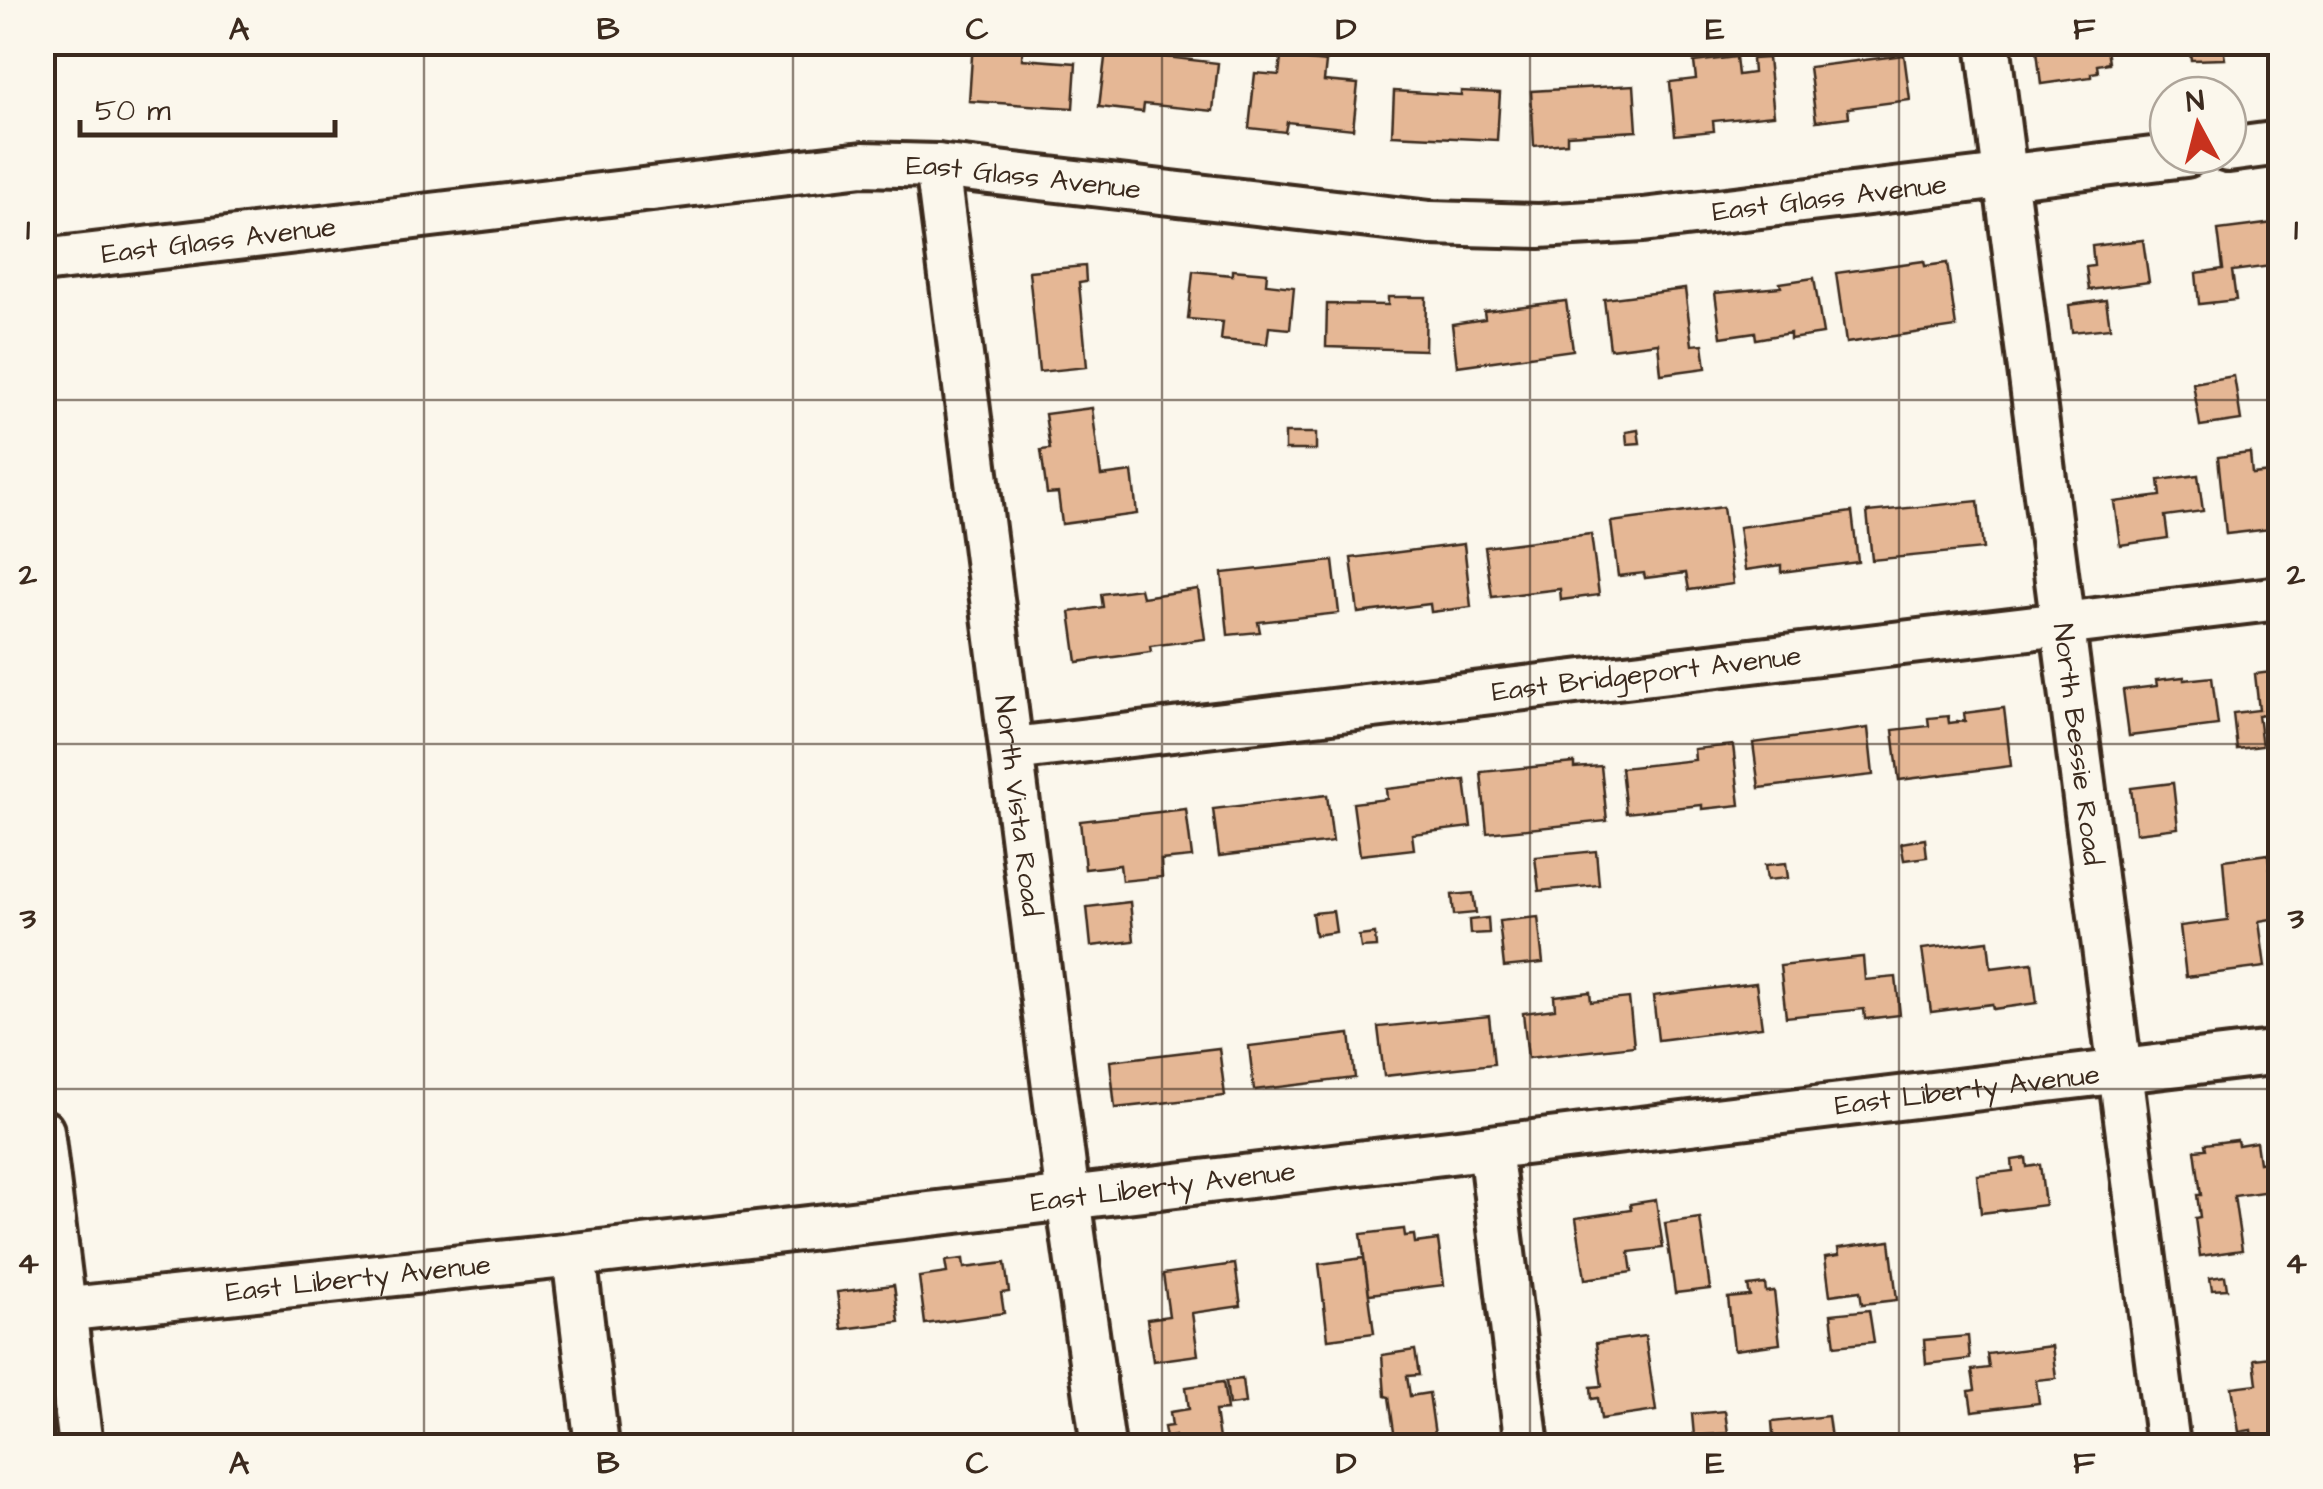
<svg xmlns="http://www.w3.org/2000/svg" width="2323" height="1489" viewBox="0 0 2323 1489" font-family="'Architects Daughter',sans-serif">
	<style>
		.building { fill: #e5b795; stroke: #3b2a1e; stroke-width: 2.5 }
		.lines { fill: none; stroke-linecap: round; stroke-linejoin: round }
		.minor-casing { stroke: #3b2a1e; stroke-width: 50 }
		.minor { stroke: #fbf7ec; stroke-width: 42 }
		.grid { fill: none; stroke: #3b2a1e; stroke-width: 2.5; stroke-opacity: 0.55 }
		.labels { text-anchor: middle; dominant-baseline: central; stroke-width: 8; stroke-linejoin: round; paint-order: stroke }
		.street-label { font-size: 28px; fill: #3b2a1e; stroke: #fbf7ec }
		.neatline { fill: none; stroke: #3b2a1e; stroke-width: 4 }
		.grid-label { font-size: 32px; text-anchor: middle; font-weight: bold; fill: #3b2a1e }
	</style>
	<rect width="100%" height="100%" fill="#fbf7ec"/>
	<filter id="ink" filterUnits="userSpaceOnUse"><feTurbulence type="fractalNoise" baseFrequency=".01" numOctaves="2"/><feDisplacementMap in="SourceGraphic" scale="20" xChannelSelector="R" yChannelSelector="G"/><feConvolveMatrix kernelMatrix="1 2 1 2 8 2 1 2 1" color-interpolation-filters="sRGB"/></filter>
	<g filter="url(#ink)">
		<path class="building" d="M973,42H1023L1022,59L1076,63L1073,108L969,101Z
			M2036,42H2106L2109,63L2097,65L2098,72L2091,73V77L2041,84Z
			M2178,42H2222L2225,59L2191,60L2190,52L2179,53Z
			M1106,50L1218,63L1213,111L1144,104L1143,112L1099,107Z
			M1904,55L1910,100L1848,108L1849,117L1816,121L1809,67Z
			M1281,57L1326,62L1324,81L1358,84L1353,129L1287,122L1285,132L1249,128L1255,73L1279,75Z
			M1736,57L1738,75L1753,73L1752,59L1768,58L1774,115L1713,121L1714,131L1675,135L1670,82L1696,79L1694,62Z
			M1634,85L1637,131L1567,135V143L1534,146L1531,91Z
			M1394,91L1461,95V91L1500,93L1497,140L1392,135Z
			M2274,223L2279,265L2232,271L2236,300L2199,304L2196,273L2223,269L2218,230Z
			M2143,240L2149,282L2089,290L2086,267L2094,266L2092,246Z
			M1924,261L1925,266L1947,263L1956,327L1846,343L1836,273Z
			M1085,266L1086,282L1079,283L1087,367L1039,372L1029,271Z
			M1232,270L1267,273L1266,284L1294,287L1290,329L1269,327L1267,344L1221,340L1223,322L1188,319L1193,271L1232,275Z
			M1814,278L1823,334L1790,339V333L1756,339L1755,332L1721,337L1715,293L1781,287L1780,283Z
			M1685,289L1692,345L1703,344L1706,368L1661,374L1658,343L1610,349L1604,299Z
			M1388,297H1426L1425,350L1326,347L1327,304L1388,305Z
			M2106,300L2110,328L2072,332L2069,305Z
			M1566,301L1573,350L1457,366L1452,324L1485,319L1484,311Z
			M2234,376L2241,420L2200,426L2193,383Z
			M1092,408L1101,476L1132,472L1137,514L1062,524L1058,493L1047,494L1041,450L1050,449L1045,414Z
			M1638,430L1640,443L1627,444L1626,432Z
			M1285,433H1316V450H1285Z
			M2250,453L2252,474L2280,471V528L2226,534L2218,457Z
			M2198,475L2203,511L2165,516L2168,538L2120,545L2114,502L2161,496L2159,480Z
			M1978,501L1983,549L1872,560L1867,512Z
			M1723,507L1733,584L1689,590L1686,573L1645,578L1644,573L1618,576L1611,522Z
			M1852,512L1858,562L1781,572V565L1745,570L1739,527Z
			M1591,534L1599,595L1561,600L1560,589L1492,597L1485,547Z
			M1464,544L1471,607L1431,612L1430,604L1358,613L1351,558Z
			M1333,561L1339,613L1258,622L1260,632L1228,635L1222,573Z
			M1140,589L1142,597L1198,589L1205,639L1150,646L1151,652L1077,662L1070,612L1103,607L1101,594Z
			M2279,666H2280V712L2258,715L2262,746L2237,749L2233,713L2259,710L2255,674L2280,671Z
			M2184,677V680L2212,677L2218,725L2129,736L2123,690L2157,686L2156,680Z
			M2004,708L2011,766L1899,780L1893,730L1929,726L1928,718L1948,716L1949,723L1965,721L1964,713Z
			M1868,728L1873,775L1759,788L1753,743Z
			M1733,745L1740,805L1702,809V805L1626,813L1621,768L1695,760L1694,749Z
			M1574,763V768L1601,766L1607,821L1487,833L1481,772Z
			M1465,780L1471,827L1412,834L1414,849L1360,855L1353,803L1387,799L1386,789Z
			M2173,783L2178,828L2136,833L2131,788Z
			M1327,795L1333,842L1219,856L1213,809Z
			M1186,809L1192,857L1161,860L1162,877L1122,881L1120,865L1085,869L1080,821Z
			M1925,839L1927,857L1904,860L1901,843Z
			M1596,851L1599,885L1539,891L1535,857Z
			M2268,854L2277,918L2259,921L2265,967L2186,977L2180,926L2228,920L2223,860Z
			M1786,863L1788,878L1767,880L1765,865Z
			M1473,893L1476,913L1454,915L1452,895Z
			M1130,902L1134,941L1091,946L1087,907Z
			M1333,911L1336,932L1315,935L1312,913Z
			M1538,917L1543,963L1504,967L1499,921Z
			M1488,918L1489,933L1470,934L1469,920Z
			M1375,934L1376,947L1361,948L1359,936Z
			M1988,941L1991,968L2032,963L2037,1003L1993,1009L1992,1004L1931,1012L1922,949Z
			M1863,957L1865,980L1896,977L1900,1015L1865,1019L1864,1009L1786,1017L1780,966Z
			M1756,983L1762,1027L1658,1040L1653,996Z
			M1590,992L1591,1002L1629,998L1634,1046L1528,1058L1523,1013L1555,1009L1554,996Z
			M1489,1016L1494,1064L1384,1076L1378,1027Z
			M1350,1034L1355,1078L1254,1090L1249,1046Z
			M1219,1048L1225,1096L1115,1108L1110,1061Z
			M2237,1140L2238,1145L2256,1142L2259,1163L2273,1161L2277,1190L2234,1196L2242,1250L2200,1256L2195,1218L2200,1217L2197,1195H2201L2195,1150L2206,1149L2205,1144Z
			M2026,1158L2027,1167L2040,1165L2045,1205L1981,1213L1977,1175L2013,1171L2012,1160Z
			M1656,1200L1663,1248L1629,1252L1632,1272L1585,1279L1576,1218L1631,1210L1630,1204Z
			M1700,1218L1710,1289L1675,1293L1665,1223Z
			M1404,1229L1405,1236L1414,1235L1415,1243L1438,1240L1444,1285L1369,1294L1361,1234Z
			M1890,1241L1897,1300L1862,1304L1860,1291L1830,1295L1825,1257L1839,1255L1838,1248Z
			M1364,1258L1374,1333L1328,1339L1319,1264Z
			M963,1259L964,1268L1005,1263L1009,1292L1001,1293L1004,1313L925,1324L919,1277L947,1273L945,1261Z
			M1235,1264L1241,1306L1192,1313L1198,1355L1153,1361L1147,1319L1169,1316L1163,1274Z
			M2225,1276L2227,1289L2212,1290L2210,1278Z
			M1765,1284L1766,1292L1774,1291L1780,1344L1734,1350L1728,1298L1750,1296L1748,1286Z
			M894,1285L899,1322L842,1329L837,1292Z
			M1869,1310L1874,1342L1835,1346L1831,1314Z
			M1645,1336L1656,1411L1601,1419L1598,1398L1592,1399L1591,1387L1602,1386L1596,1343Z
			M1968,1336L1970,1359L1926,1364L1924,1340Z
			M2052,1346L2056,1378L2036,1380L2039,1403L1972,1411L1969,1391L1975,1390L1972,1370L1989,1368L1987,1354Z
			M1415,1350L1419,1375L1407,1376L1410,1396L1429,1393L1436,1442L1396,1446L1389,1397L1385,1396L1382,1355Z
			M2280,1356V1442L2253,1446L2251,1430L2239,1432L2232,1387L2257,1384L2254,1359Z
			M1242,1379L1245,1403L1229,1405L1226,1381Z
			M1223,1382L1227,1410L1215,1411L1220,1446H1177L1175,1436L1166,1438L1164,1427L1172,1426L1170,1412L1189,1409L1186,1387Z
			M1725,1411L1728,1433L1694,1436L1692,1414Z
			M1828,1416L1832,1446H1774L1772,1422Z"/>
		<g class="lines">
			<defs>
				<g id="minor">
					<path id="s1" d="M1988,42L2168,1446"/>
					<path d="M2228,150L2280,143"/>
					<path id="s2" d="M937,166L1068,1198L1103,1446"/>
					<path id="s3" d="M42,261L863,164L937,166L1430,223L1539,226L1643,220L2186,155"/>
					<path id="s4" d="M1013,749L2280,598"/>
					<path d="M42,1131L81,1446"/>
					<path d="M1490,1148L1527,1446"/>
					<path d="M574,1255L597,1446"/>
					<path id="s5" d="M42,1312L574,1255L1068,1198L2280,1052"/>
				</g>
			</defs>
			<use href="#minor" class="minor-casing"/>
			<use href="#minor" class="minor"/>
		</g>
	</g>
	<path class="grid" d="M424,42V1446M793,42V1446M1162,42V1446M1530,42V1446M1899,42V1446M42,400H2280M42,744H2280M42,1089H2280"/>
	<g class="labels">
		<g class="street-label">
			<text stroke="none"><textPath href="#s3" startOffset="988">East Glass Avenue</textPath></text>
			<text stroke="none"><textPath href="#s3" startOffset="1798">East Glass Avenue</textPath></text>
			<text stroke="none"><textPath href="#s3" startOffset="178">East Glass Avenue</textPath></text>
			<text stroke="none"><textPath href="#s4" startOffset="638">East Bridgeport Avenue</textPath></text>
			<text stroke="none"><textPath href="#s1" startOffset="708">North Bessie Road</textPath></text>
			<text stroke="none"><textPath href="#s2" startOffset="645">North Vista Road</textPath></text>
			<text stroke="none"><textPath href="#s5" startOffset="1938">East Liberty Avenue</textPath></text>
			<text stroke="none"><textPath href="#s5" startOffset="1128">East Liberty Avenue</textPath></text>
			<text stroke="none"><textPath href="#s5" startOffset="318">East Liberty Avenue</textPath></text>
		</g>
	</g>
	<rect width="2323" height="1489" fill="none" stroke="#fbf7ec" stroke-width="110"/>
	<g transform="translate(2198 125) rotate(353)"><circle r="48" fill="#fbf7ec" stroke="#aea59a" stroke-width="2.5"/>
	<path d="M0-8L18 38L0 25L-18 38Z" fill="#c8321e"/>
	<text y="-15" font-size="28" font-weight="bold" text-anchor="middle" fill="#3b2a1e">N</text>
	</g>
	<path d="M80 120v15h255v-15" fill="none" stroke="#3b2a1e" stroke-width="5"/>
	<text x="95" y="120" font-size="30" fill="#3b2a1e" stroke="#fbf7ec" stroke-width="8" paint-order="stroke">50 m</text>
	<rect x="55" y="55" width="2213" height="1379" class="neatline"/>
	<g class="grid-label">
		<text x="239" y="39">A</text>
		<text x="608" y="39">B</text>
		<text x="977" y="39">C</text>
		<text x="1346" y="39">D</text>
		<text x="1715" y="39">E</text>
		<text x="2084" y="39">F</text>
		<text x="28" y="239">1</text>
		<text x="2296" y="239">1</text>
		<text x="28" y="584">2</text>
		<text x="2296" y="584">2</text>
		<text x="28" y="928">3</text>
		<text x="2296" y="928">3</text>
		<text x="28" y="1273">4</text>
		<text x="2296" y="1273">4</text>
		<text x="239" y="1473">A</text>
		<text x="608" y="1473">B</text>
		<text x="977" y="1473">C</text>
		<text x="1346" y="1473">D</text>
		<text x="1715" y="1473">E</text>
		<text x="2084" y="1473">F</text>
	</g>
</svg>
